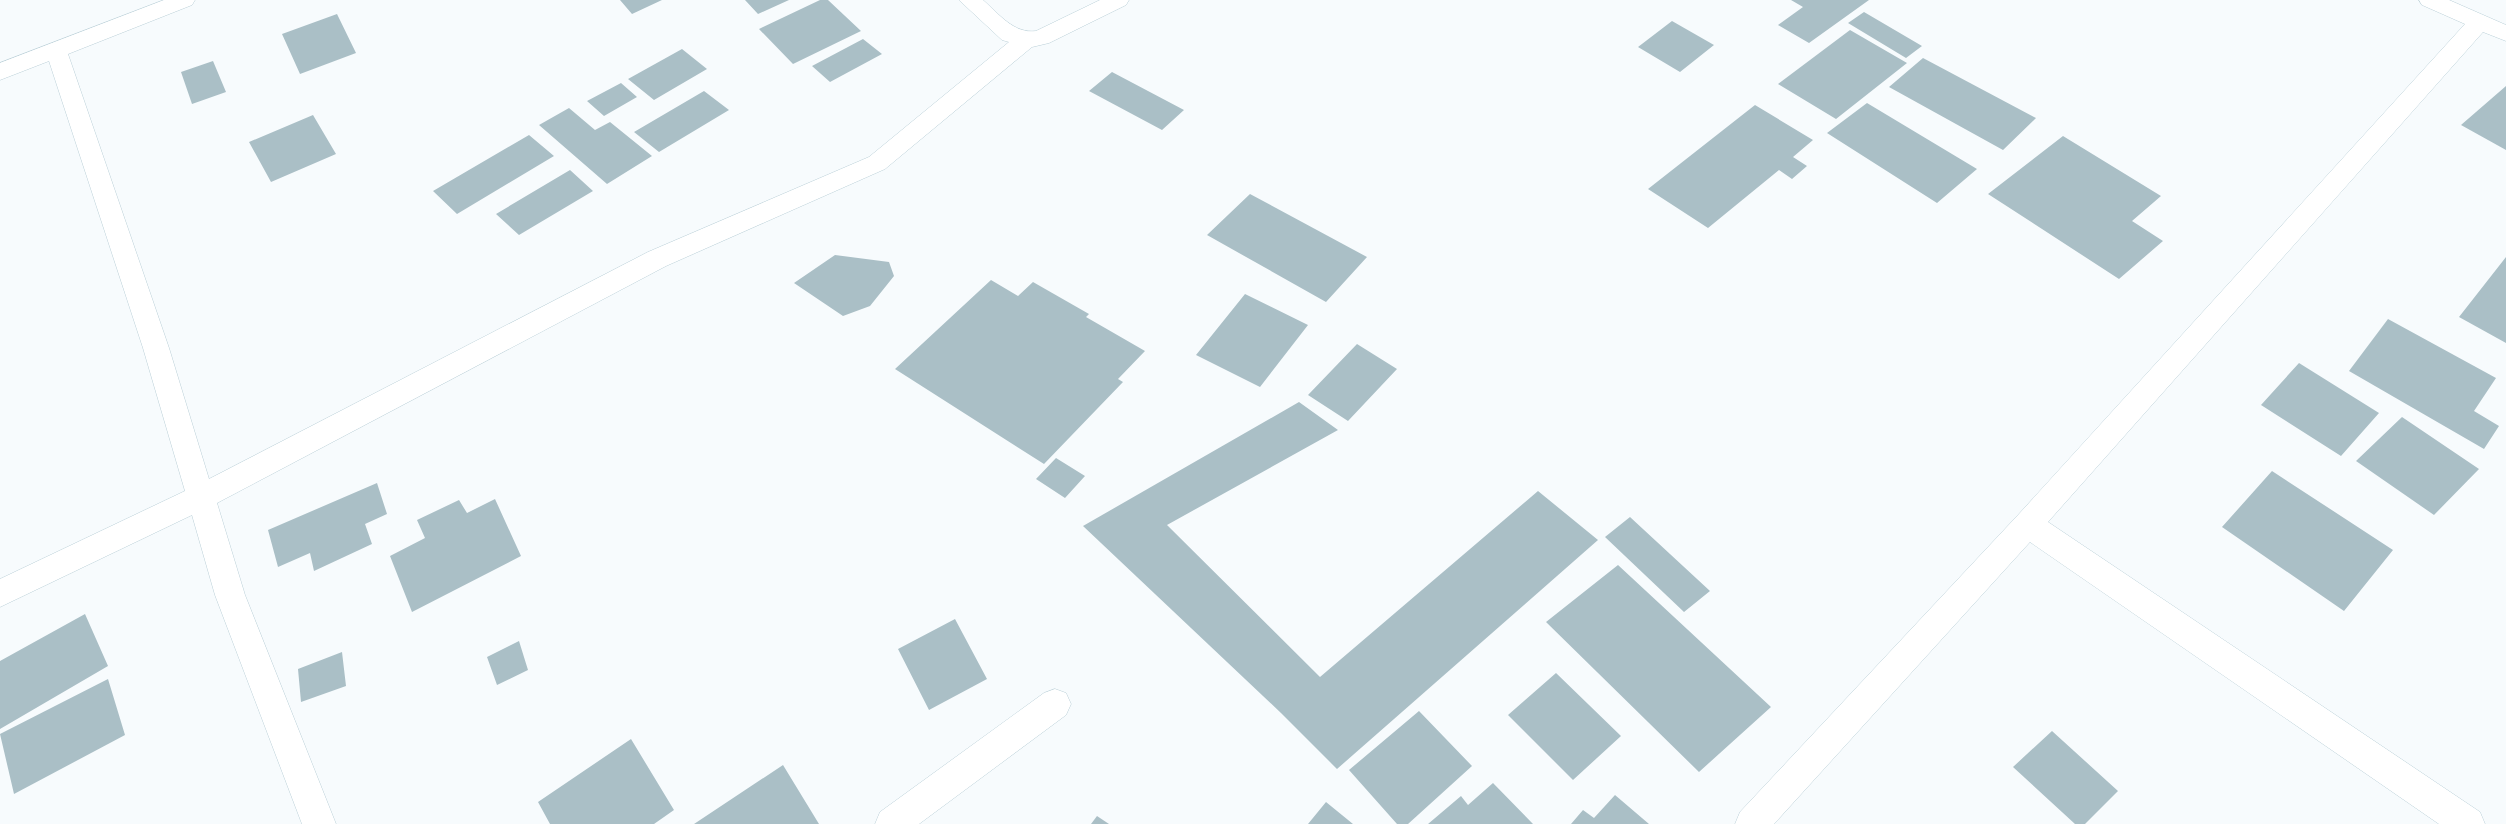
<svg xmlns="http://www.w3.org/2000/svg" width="2506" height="824" viewBox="0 0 2506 824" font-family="'DejaVu Sans',sans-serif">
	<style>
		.building { fill: #aabfc6 }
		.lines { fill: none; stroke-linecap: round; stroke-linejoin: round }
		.minor-casing { stroke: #bbd0d8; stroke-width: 1 }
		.minor { fill: #fff; fill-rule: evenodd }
	</style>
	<rect width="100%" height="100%" fill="#f7fbfd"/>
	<path class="building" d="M620,0H662L632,14Z
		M745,0H789L758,14Z
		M820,0H828L861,31L793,64L759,29Z
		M1791,0H1869L1809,43L1778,25L1803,7Z
		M1864,12L1922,46L1906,58L1848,23Z
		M337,14L356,53L300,74L282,34Z
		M1672,21L1714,45L1680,72L1638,47Z
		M1850,30L1907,63L1836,119L1778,84Z
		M863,39L882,54L830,82L812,66Z
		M682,49L707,69L654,100L628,79Z
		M1923,58L2036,118L2003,150L1889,87Z
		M213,61L226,92L192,104L181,72Z
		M1112,72L1184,110L1162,130L1089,91Z
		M621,83L637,97L604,116L587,101Z
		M2506,86V150L2461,125Z
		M704,91L729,110L659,152L634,132Z
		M1867,103L1977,169L1937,203L1827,133Z
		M1755,105L1813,140L1793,157L1807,166L1792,179L1779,170L1708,228L1648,189Z
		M569,108L595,130L610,122L652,156L607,184L539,125Z
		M313,115L336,154L271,182L249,142Z
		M529,135L554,156L457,214L433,191Z
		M2063,136L2161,196L2132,221L2163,241L2119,279L1988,194Z
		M570,170L593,191L519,235L496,214Z
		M1250,194L1367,257L1326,302L1207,235Z
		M835,255L889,262L894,276L870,306L843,316L794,283Z
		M2506,257V343L2459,317Z
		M991,280L1018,296L1033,282L1089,314L1086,317L1145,351L1118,379L1123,382L1044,464L895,369Z
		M1245,294L1308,325L1260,387L1196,355Z
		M2388,319L2496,378L2474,411L2499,426L2484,449L2349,371Z
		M1357,344L1397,369L1348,421L1308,395Z
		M2299,363L2379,413L2341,456L2261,405Z
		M1299,402L1338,430L1167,525L1320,677L1538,491L1598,540L1337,769L1281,713L1083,526Z
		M2402,417L2479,469L2434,515L2356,461Z
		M1056,458L1085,476L1065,498L1036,479Z
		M2272,471L2393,550L2344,611L2222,527Z
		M377,483L387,514L365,524L372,544L314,571L310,553L278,567L268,530Z
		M495,499L521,556L412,612L390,556L425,538L417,520L459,500L467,513Z
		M1630,517L1710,591L1684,612L1605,537Z
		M1618,565L1771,707L1699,772L1546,622Z
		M85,614L108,666L0,729V661Z
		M955,619L987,679L929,710L898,649Z
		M519,641L528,670L497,685L487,657Z
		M342,652L346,686L301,702L298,669Z
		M1556,673L1621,736L1573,780L1508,715Z
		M108,679L125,735L14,794L0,734Z
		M1419,711L1472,766L1408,824H1397L1349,770Z
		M2052,731L2118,791L2085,824H2075L2013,767Z
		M631,739L674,810L654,824H550L538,802Z
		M783,765L819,824H694Z
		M1493,783L1533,824H1428L1461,796L1468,805Z
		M1615,795L1649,824H1571L1583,810L1594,818Z
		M1326,802L1353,824H1308Z
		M1097,816L1109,824H1091Z"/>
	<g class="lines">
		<defs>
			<path id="minor" d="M164,0H195L192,5L68,54L169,348L209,479L648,252L869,157L1009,42L1002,40L959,0H983C999,14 1014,34 1036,31L1100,0H1129L1126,5L1049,43L1032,47L885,169L666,266L217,503L245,595L336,824H302L215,595L192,515L0,607V579L185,491L143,348L49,61L0,80V63Z
				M2419,0H2449L2506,25V41L2483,32L2048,522L2480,812L2485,824H2439L2030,542L1774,824H1735L1740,812L2018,515L2465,24L2422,5Z
				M1055,689L1066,693L1071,704L1066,715L919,824H875L880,812L1044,693Z"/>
		</defs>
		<use href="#minor" class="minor-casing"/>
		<use href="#minor" class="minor"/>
	</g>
</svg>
